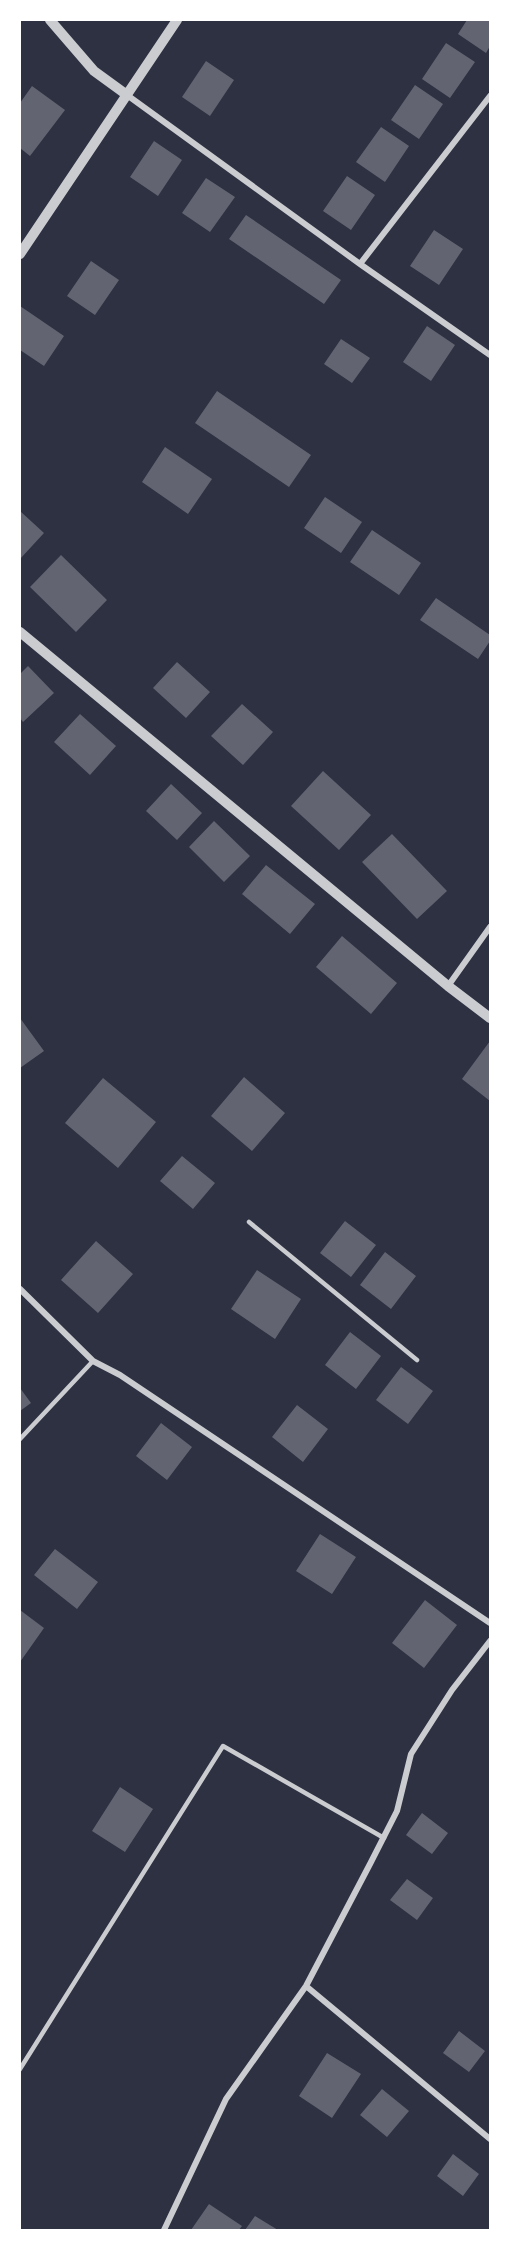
<svg xmlns="http://www.w3.org/2000/svg" width="510" height="2250" viewBox="0 0 510 2250" font-family="Poppins,sans-serif">
	<style>
		.building { fill: #626471 }
		.lines { fill: none; stroke-linecap: round; stroke-linejoin: round }
		.service { stroke: #caccd0; stroke-width: 4.5 }
		.minor { stroke: #caccd0; stroke-width: 6 }
		.tertiary { stroke: #caccd0; stroke-width: 10 }
	</style>
	<rect width="100%" height="100%" fill="#2d3142"/>
	<path class="building" d="M467,20H490V46L486,53L458,34Z
		M446,43L475,62L450,98L422,79Z
		M206,61L234,80L210,116L182,97Z
		M415,85L443,104L419,139L391,120Z
		M32,86L65,110L30,156L20,148V103Z
		M381,127L409,146L385,182L356,162Z
		M154,141L182,160L158,196L130,177Z
		M347,176L375,195L351,230L323,211Z
		M206,178L235,197L210,232L182,213Z
		M246,215L341,280L324,304L229,239Z
		M434,230L463,249L439,285L410,266Z
		M91,261L119,280L95,315L67,296Z
		M20,306L64,336L44,366L20,350Z
		M427,326L455,345L431,381L403,362Z
		M341,339L370,358L352,383L324,364Z
		M217,391L311,455L289,487L195,423Z
		M165,447L212,479L188,514L142,482Z
		M325,497L362,522L341,553L304,528Z
		M20,511L44,533L20,559Z
		M372,530L421,563L399,595L350,562Z
		M61,555L107,600L76,632L30,587Z
		M436,598L490,635V641L478,659L420,620Z
		M177,662L210,692L186,718L153,688Z
		M28,666L54,693L23,722L20,718V674Z
		M242,704L273,732L243,765L211,736Z
		M80,714L116,746L90,775L54,742Z
		M323,771L371,815L339,850L291,806Z
		M171,784L202,813L177,840L146,811Z
		M214,821L250,856L224,882L189,847Z
		M392,834L447,891L417,919L362,862Z
		M266,865L315,904L290,934L242,894Z
		M342,936L397,983L371,1014L316,967Z
		M20,1018L44,1051L20,1068Z
		M490,1041V1101L462,1079Z
		M244,1077L285,1113L252,1151L211,1116Z
		M103,1078L156,1122L118,1168L65,1123Z
		M182,1156L215,1183L193,1209L160,1181Z
		M345,1221L376,1245L351,1277L320,1253Z
		M96,1241L133,1274L98,1313L61,1280Z
		M385,1252L416,1276L391,1309L360,1285Z
		M257,1270L301,1299L275,1339L231,1309Z
		M350,1332L381,1356L356,1389L325,1365Z
		M401,1367L433,1391L408,1424L376,1400Z
		M20,1388L31,1403L20,1411Z
		M297,1405L328,1429L303,1462L272,1437Z
		M161,1423L192,1447L167,1480L136,1456Z
		M320,1534L356,1557L332,1594L296,1571Z
		M55,1549L98,1582L77,1609L34,1575Z
		M425,1600L457,1625L424,1668L392,1643Z
		M20,1610L44,1628L20,1662Z
		M120,1787L153,1809L125,1852L92,1831Z
		M422,1813L448,1833L432,1854L406,1835Z
		M407,1879L433,1898L417,1920L390,1900Z
		M459,2031L485,2051L469,2072L443,2053Z
		M327,2053L361,2074L332,2118L299,2096Z
		M382,2089L409,2111L387,2137L360,2115Z
		M453,2154L479,2174L463,2196L437,2176Z
		M209,2204L242,2226L239,2230H191Z
		M255,2216L278,2230H245Z"/>
	<g class="lines">
		<path class="service" d="M249,1222L417,1360
			M20,1439L93,1361
			M20,2069L223,1746L384,1838"/>
		<path class="minor" d="M127,95L360,264L490,355
			M360,264L490,96
			M448,986L490,927
			M20,1289L93,1361L120,1375L490,1623
			M306,1986L490,2139
			M164,2230L226,2099L306,1986L370,1864L397,1811L411,1754L452,1690L490,1641"/>
		<path class="tertiary" d="M50,20L94,71L127,95
			M20,254L177,20
			M20,632L448,986L490,1018"/>
	</g>
	<rect width="510" height="2250" fill="none" stroke="#ffffff" stroke-width="42"/>
</svg>
